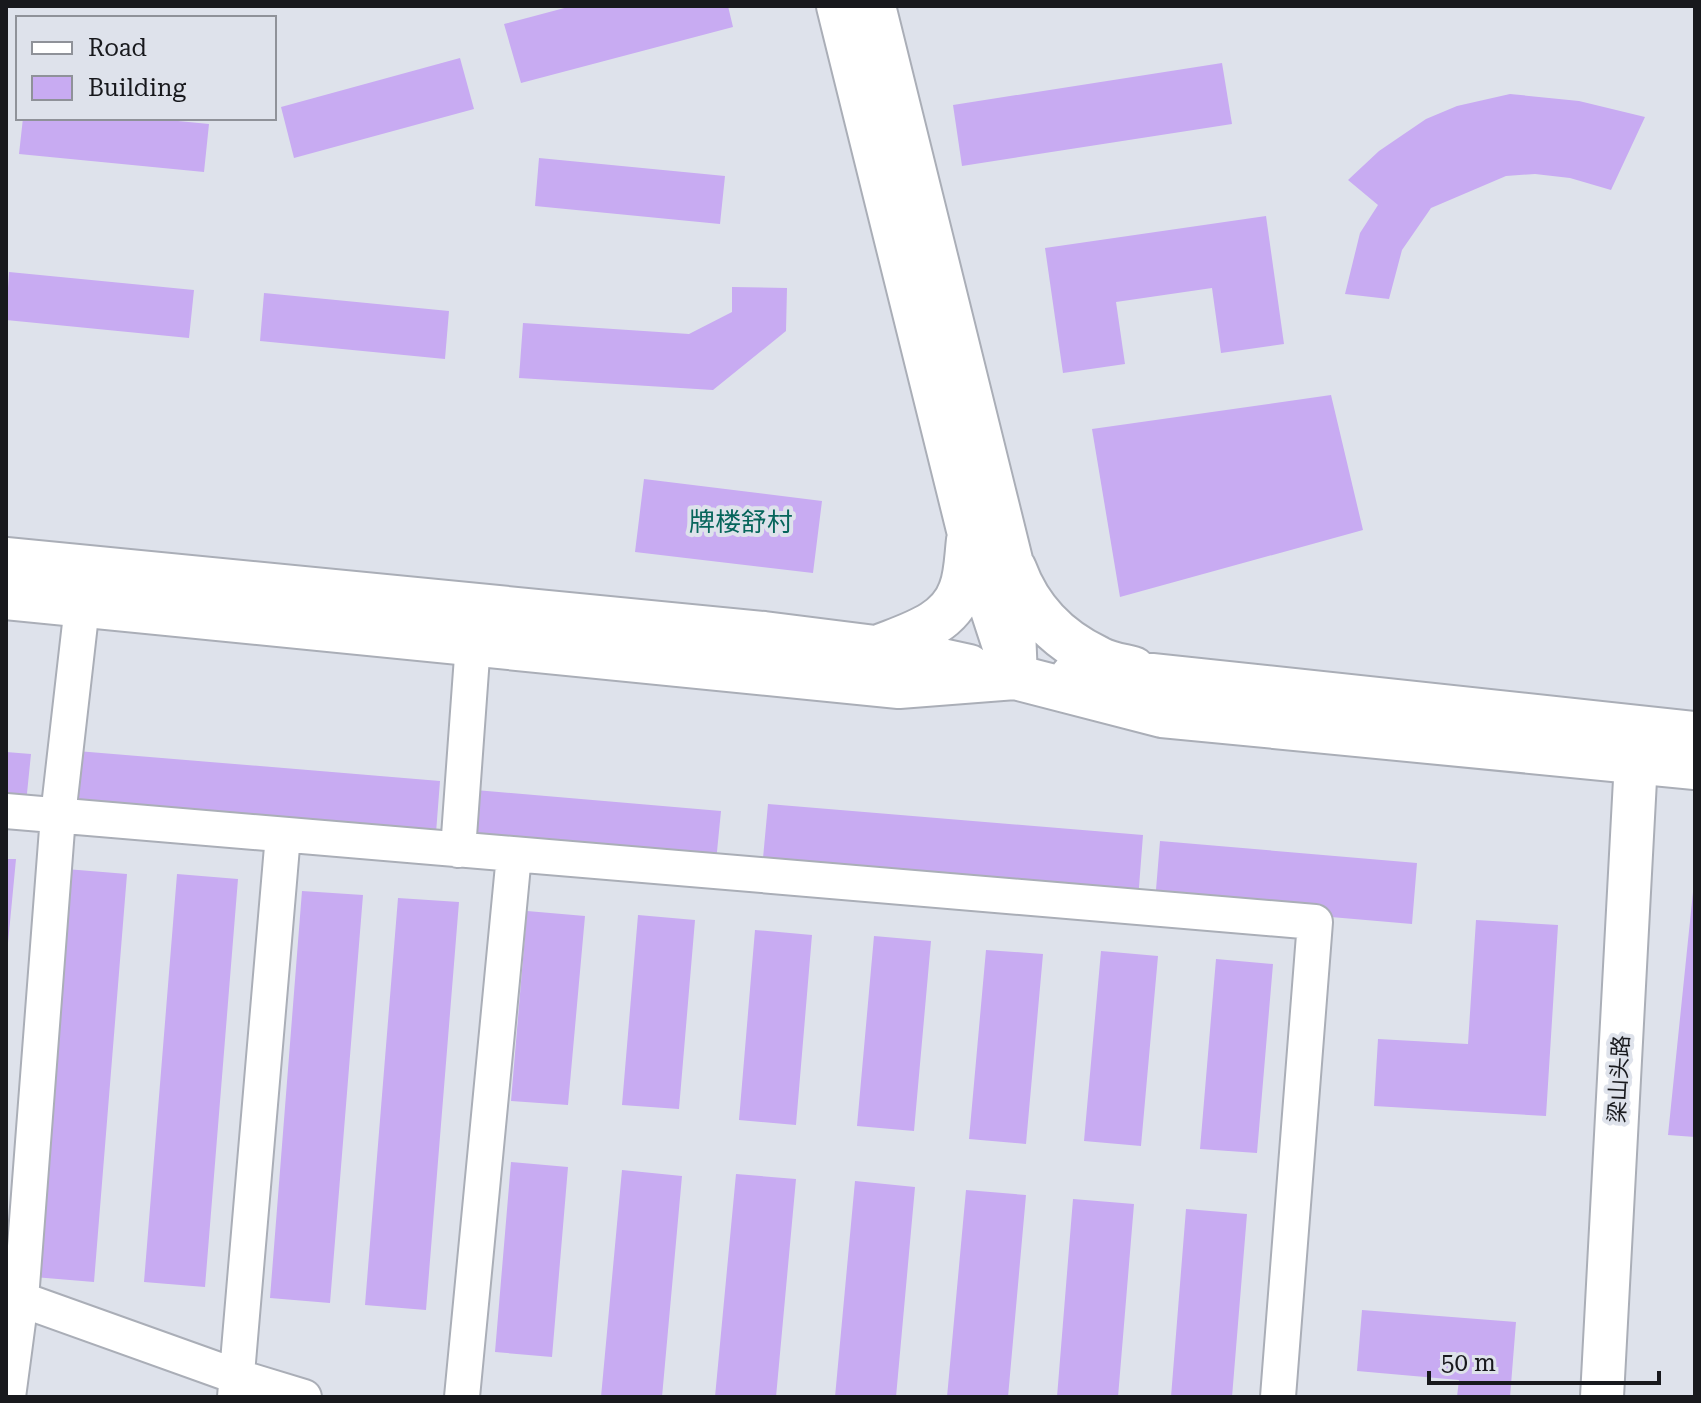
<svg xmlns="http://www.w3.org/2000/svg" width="1701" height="1403" viewBox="0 0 1701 1403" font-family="'Roboto Serif','Noto Sans SC',serif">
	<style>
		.building { fill: #c8abf2 }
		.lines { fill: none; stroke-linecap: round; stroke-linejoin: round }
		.minor-casing { stroke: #aaaeb7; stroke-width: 38 }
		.tertiary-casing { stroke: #aaaeb7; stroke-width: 46 }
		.secondary-casing { stroke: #aaaeb7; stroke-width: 48 }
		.minor { stroke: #fff; stroke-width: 34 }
		.tertiary { stroke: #fff; stroke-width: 42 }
		.secondary { stroke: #fff; stroke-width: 44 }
		.labels { text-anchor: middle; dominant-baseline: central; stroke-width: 8; stroke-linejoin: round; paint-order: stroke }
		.street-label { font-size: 22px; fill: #18191d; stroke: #dee2eb }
		.quarter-label { font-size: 26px; fill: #06655b; stroke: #dee2eb }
	</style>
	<rect width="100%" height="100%" fill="#dee2eb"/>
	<path class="building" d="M572,6H728L733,27L521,83L504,24Z
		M460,58L474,109L294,158L281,107Z
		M1222,63L1232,124L962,166L953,105Z
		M1510,94L1579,101L1645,117L1611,190L1570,178L1535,174L1506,176L1431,208L1402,250L1389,299L1345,294L1360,233L1378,205L1348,180L1379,151L1426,119L1457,106Z
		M23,118H147L209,124L204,172L19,154Z
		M539,158L725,176L720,224L535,206Z
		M1266,216L1284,344L1221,353L1212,288L1116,302L1125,364L1063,373L1045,248Z
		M9,272L194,290L189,338L6,320Z
		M732,287L787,288L786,331L713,390L519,378L523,323L689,334L732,312Z
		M264,293L449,311L445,359L260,341Z
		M1331,395L1363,530L1120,597L1092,429Z
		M644,479L822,501L813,573L635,552Z
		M65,750L440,781L435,846L59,815Z
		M6,752L31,754L25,813L6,811Z
		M464,789L721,811L715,872L458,850Z
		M768,804L1143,835L1138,900L762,869Z
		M1160,841L1417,863L1412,924L1155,902Z
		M6,859H16L8,943H6Z
		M66,869L127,874L94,1282L34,1277Z
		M177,874L238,879L205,1287L144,1282Z
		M302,891L363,895L330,1303L270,1298Z
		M1693,892H1695V1137L1668,1135Z
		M398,898L459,902L426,1310L365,1305Z
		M527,911L585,916L568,1105L511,1101Z
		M638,915L695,920L679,1109L622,1105Z
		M1476,920L1558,925L1546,1116L1374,1106L1378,1039L1468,1044Z
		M755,930L812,935L796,1125L739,1120Z
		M874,936L931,941L914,1131L857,1126Z
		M986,950L1043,954L1026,1144L969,1139Z
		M1101,951L1158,956L1141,1146L1084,1141Z
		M1216,959L1273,964L1257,1153L1200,1149Z
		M511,1162L568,1167L552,1357L495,1352Z
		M622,1170L682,1176L662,1397H601Z
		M736,1174L796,1179L776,1397H715Z
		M855,1181L915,1187L896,1397H835Z
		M966,1190L1026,1195L1008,1397H947Z
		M1073,1199L1134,1204L1118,1397H1057Z
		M1186,1209L1247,1214L1232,1397H1171Z
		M1362,1310L1516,1322L1510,1397H1457L1459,1380L1357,1371Z"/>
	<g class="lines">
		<defs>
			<path id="minor" d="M6,811L1315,922L1278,1397
				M458,850L473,643
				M6,1294L238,1377L304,1397
				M8,1397L21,1299L58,816L82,606
				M235,1397L283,835
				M462,1397L514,855"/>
			<path id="tertiary" d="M1602,1397L1636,761"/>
			<path id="secondary" d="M839,6L976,558L1015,677L1010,560L873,6
				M6,560L764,634L891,650L969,667
				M1014,569C1029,610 1057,639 1097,658C1107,664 1121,666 1133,669
				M6,597L899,686L1015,677L1162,715L1695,767
				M877,648C909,635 949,625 961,590C967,575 967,556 969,540
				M1073,676H1154L1695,734"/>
		</defs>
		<use href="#minor" class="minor-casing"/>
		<use href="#tertiary" class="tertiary-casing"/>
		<use href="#secondary" class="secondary-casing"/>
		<use href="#minor" class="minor"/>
		<use href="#tertiary" class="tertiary"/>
		<use href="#secondary" class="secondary"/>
	</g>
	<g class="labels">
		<g class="street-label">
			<text transform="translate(1619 1079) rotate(-87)">梁山头路</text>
		</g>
		<g class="quarter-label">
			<text x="741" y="522">牌楼舒村</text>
		</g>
	</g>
	<rect width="1701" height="1403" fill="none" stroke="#18191d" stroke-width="16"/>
	<rect x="16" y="16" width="260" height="104" fill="#dee2eb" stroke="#8f9299" stroke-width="2"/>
	<rect x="32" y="42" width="40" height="12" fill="#ffffff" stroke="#8f9299" stroke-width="2"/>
	<text x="88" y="56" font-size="24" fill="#18191d">Road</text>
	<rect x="32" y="76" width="40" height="24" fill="#c8abf2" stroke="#8f9299" stroke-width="2"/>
	<text x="88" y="96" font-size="24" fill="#18191d">Building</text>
	<path d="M1429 1371v12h230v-12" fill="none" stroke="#18191d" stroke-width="4"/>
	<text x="1441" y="1371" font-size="24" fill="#18191d" stroke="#dee2eb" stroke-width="6" paint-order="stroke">50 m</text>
</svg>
